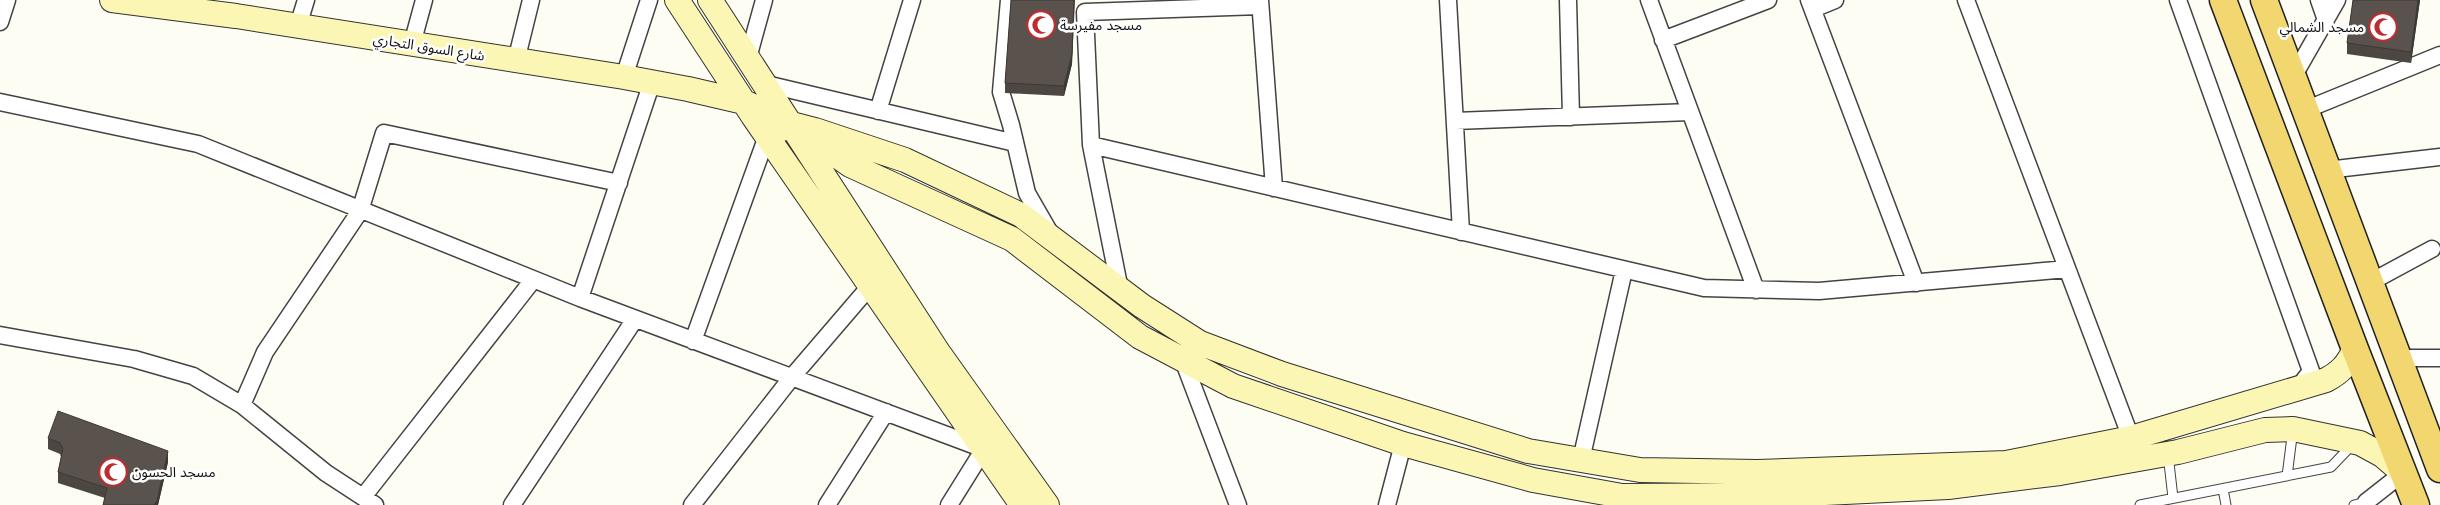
<svg xmlns="http://www.w3.org/2000/svg" width="2440" height="505" viewBox="0 0 2440 505" font-family="'Libre Baskerville','Noto Sans Arabic',serif">
	<style>
		.lines { fill: none; stroke-linecap: round; stroke-linejoin: round }
		.lane-casing { stroke: #434343; stroke-width: 11 }
		.street-casing { stroke: #434343; stroke-width: 19 }
		.secondary-casing { stroke: #323232; stroke-width: 26 }
		.primary-casing { stroke: #212121; stroke-width: 29 }
		.lane { stroke: #fff; stroke-width: 9 }
		.street { stroke: #fff; stroke-width: 16 }
		.secondary { stroke: #fbf6b3; stroke-width: 24 }
		.primary { stroke: #f2d771; stroke-width: 26 }
		.wall { fill: #4d4742 }
		.shaded-wall { fill: #3e3936 }
		.building { fill: #59524d; stroke: #3e3936 }
		.labels { text-anchor: middle; dominant-baseline: central; stroke-width: 5; stroke-linejoin: round; paint-order: stroke }
		.poi-label { font-size: 14px; fill: #101010; stroke: #fff; text-anchor: start }
		.street-label { font-size: 14px; fill: #101010; stroke: #fff }
	</style>
	<rect width="100%" height="100%" fill="#fefdf4"/>
	<g class="lines">
		<defs>
			<path id="lane" d="M2168,454L2173,498
				M2287,476L2293,429
				M2223,489L2226,505
				M2140,505L2331,467L2352,445
				M2354,505L2366,502L2367,505"/>
			<path id="street" d="M1009,0L1001,92L1011,125L1027,193L1050,233
				M1260,0L1274,188
				M1448,0L1461,232
				M1568,0L1571,117
				M1649,0L1756,290
				M1809,0L1916,283
				M1966,0L2131,438
				M2178,0L2311,371L2298,388
				M2319,0L2326,20
				M1813,9L1835,0
				M0,22L7,0
				M298,26L306,0
				M1663,40L1768,0
				M412,44L424,0
				M748,58L764,0
				M516,61L531,0
				M624,77L649,0
				M2293,77L2337,0
				M766,84L1015,143
				M0,102L198,144L580,298L984,449L949,505
				M2305,110L2440,55
				M878,111L912,0
				M1455,121L1690,112
				M1091,145L1704,288L1819,291L2067,269
				M2327,170L2440,157
				M2369,283L2432,249
				M1120,290L1091,145L1085,12L1260,6
				M580,298L652,82
				M0,335L134,359L193,376L242,405L326,473L375,505
				M693,341L767,136
				M2397,358H2440
				M1183,360L1238,505
				M242,405L265,352L360,211L384,133L619,183
				M1581,460L1624,270
				M363,497L533,280
				M2366,502L2403,473
				M512,505L635,319
				M692,505L792,377L871,285
				M827,505L886,412
				M1387,505L1403,444"/>
			<path id="secondary" d="M112,0L236,16L624,77L688,89L744,102L792,124L850,165L1012,239L1140,337L1233,386L1403,444L1533,480L1622,496L1784,495L1948,487L2060,473L2178,452L2265,430L2293,429L2360,443L2382,455L2403,473
				M677,0L753,116L1022,505
				M710,0L938,352L1047,505
				M767,136L792,124L815,130L905,160L1021,215L1142,306L1200,343L1282,374L1528,451L1640,470L1757,472L2006,463L2131,438L2326,380C2341,372 2347,365 2355,349"/>
			<path id="primary" d="M2223,0L2355,349L2416,505
				M2264,0L2440,469"/>
		</defs>
		<use href="#lane" class="lane-casing"/>
		<use href="#street" class="street-casing"/>
		<use href="#secondary" class="secondary-casing"/>
		<use href="#primary" class="primary-casing"/>
		<use href="#lane" class="lane"/>
		<use href="#street" class="street"/>
		<use href="#secondary" class="secondary"/>
		<use href="#primary" class="primary"/>
	</g>
	<path class="wall" d="M1011,0H1075L1072,64L1064,96L1005,93V83Z
		M2353,0H2420L2411,63L2347,54V43Z
		M48,438L168,462L158,505H103L105,498L58,483V472L61,457L60,454L48,449Z"/>
	<path class="shaded-wall" d="M1074,0L1072,64L1064,96V86Z
		M2418,0H2420L2411,63V52Z
		M168,451V462L158,505H154Z"/>
	<path class="building" d="M1011,0H1074L1072,54L1064,86L1005,83Z
		M2353,0H2418L2411,52L2347,43Z
		M58,411L168,451L157,501L154,505H103L107,488L58,472L63,449L60,443L48,438Z"/>
	<defs>
		<symbol id="mosque-ring" viewBox="-11 -11 22 22"><circle r="9.5" fill="#fff" stroke="#bb2d2f" stroke-width="1.5"/><path d="M3.5-4.9A6 6 0 1 0 3.5 4.9A5 5 0 1 1 3.5-4.9Z" fill="#bb2d2f"/></symbol>
	</defs>
	<g fill-rule="evenodd">
		<use href="#mosque-ring" x="1025" y="9" width="32" height="32"/>
		<use href="#mosque-ring" x="2367" y="11" width="32" height="32"/>
		<use href="#mosque-ring" x="97" y="456" width="32" height="32"/>
	</g>
	<g class="labels">
		<g class="poi-label">
			<text x="1060" y="25">مسجد مفيرسة</text>
			<text x="2364" y="27" text-anchor="end">مسجد الشمالي</text>
			<text x="132" y="472">مسجد الحسون</text>
		</g>
		<g class="street-label">
			<text transform="translate(429 47) rotate(9)">شارع السوق التجاري</text>
		</g>
	</g>
</svg>
